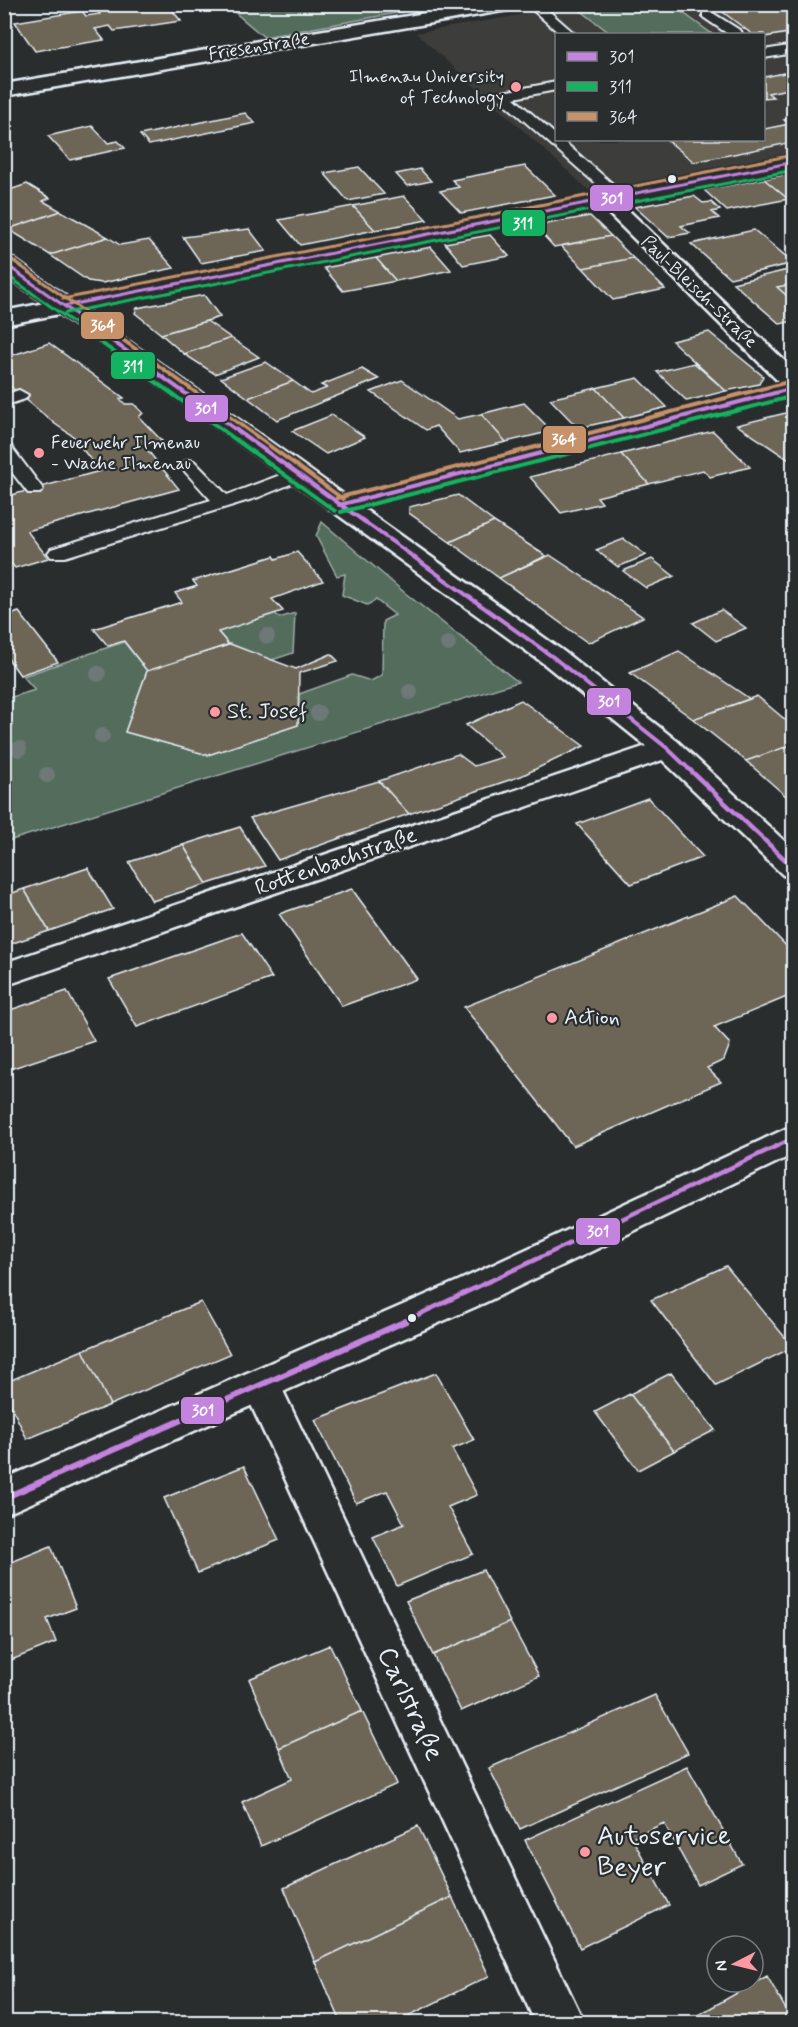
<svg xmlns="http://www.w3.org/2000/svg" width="798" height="2027" viewBox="0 0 798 2027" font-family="Mynerve,sans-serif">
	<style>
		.built { fill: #3e3e3a; fill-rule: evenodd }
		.green { fill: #536c5b; stroke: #9eaeaa; stroke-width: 1.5 }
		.building { fill: #6d6555; stroke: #e8f1f8; stroke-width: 1.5 }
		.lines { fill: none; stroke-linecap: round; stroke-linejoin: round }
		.lane-casing { stroke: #e8f1f8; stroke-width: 4 }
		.street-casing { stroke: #e8f1f8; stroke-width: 5 }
		.secondary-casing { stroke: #e8f1f8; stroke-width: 5 }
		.lane { fill: #2a2d2e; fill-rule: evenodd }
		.street { fill: #2a2d2e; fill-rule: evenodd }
		.secondary { fill: #2a2d2e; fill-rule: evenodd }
		.bus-1-far3-casing { stroke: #2a2d2e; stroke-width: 6 }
		.bus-1-far2-casing { stroke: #2a2d2e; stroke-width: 8 }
		.bus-1-far1-casing { stroke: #2a2d2e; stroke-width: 9 }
		.bus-1-casing { stroke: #2a2d2e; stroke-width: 10 }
		.bus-2-far1-casing { stroke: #2a2d2e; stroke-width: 6 }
		.bus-2-casing { stroke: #2a2d2e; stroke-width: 8 }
		.bus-3-far1-casing { stroke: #2a2d2e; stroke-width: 6 }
		.bus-3-casing { stroke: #2a2d2e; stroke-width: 8 }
		.bus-1-far3 { stroke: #c483df; stroke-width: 3 }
		.bus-1-far2 { stroke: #c483df; stroke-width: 4 }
		.bus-1-far1 { stroke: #c483df; stroke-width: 4.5 }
		.bus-1 { stroke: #c483df; stroke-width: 6 }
		.bus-2-far1 { stroke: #13b361; stroke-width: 3 }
		.bus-2 { stroke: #13b361; stroke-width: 4 }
		.bus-3-far1 { stroke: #c7916a; stroke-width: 3 }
		.bus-3 { stroke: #c7916a; stroke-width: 4 }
		.tree { fill: #6e7876 }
		.poi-dot { fill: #ff9aa2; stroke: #2a2d2e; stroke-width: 2 }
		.bus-dot { fill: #e8f1f8; stroke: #2a2d2e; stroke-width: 2 }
		.labels { text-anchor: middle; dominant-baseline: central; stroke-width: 4.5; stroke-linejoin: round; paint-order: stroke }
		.far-street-label { font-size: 18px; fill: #e8f1f8; stroke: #2a2d2e }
		.far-poi-label { font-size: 18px; fill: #e8f1f8; stroke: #2a2d2e; text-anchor: end }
		.poi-label { font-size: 22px; fill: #e8f1f8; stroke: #2a2d2e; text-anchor: start }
		.street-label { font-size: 22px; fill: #e8f1f8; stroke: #2a2d2e }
		.near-street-label { font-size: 27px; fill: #e8f1f8; stroke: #2a2d2e }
		.near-poi-label { font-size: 27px; fill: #e8f1f8; stroke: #2a2d2e; text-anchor: start }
		.line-badge { stroke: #2a2d2e; stroke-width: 2 }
		.badge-label { font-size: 16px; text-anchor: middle; font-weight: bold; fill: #fff }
	</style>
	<rect width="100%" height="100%" fill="#2a2d2e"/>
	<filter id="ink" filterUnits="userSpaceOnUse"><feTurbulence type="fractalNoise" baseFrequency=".0167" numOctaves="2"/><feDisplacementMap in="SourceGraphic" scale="12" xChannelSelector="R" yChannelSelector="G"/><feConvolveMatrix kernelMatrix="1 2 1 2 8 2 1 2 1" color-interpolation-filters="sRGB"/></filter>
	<g filter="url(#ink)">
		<path class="built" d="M578,5H793V153L593,194L416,33ZM556,34H764V140H556Z"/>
		<path class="green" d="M393,4L402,12L264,37L226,5Z
			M610,4H722V5L682,12L712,34H611L580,10Z
			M322,522L405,593L518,682L5,842V699L35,690L23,676L124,642L147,671L125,732L208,755L298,725L299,694L352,675L371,681L382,675L383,621L395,615L376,600L367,605L342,595L345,574L337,576L316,536Z
			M275,613L279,618L295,613L293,653L272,660L229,645L218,632Z"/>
		<path class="building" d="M93,4H167L181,21L114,31L110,26L95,29L104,40L35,51L15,22L82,11L86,16L100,14Z
			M730,4H794V32L764,37V34H752L716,7Z
			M794,71V88L768,93L773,97L764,98V77Z
			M245,113L255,123L149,145L140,135Z
			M794,118V142L694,162L667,140H764V129L789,124L784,120Z
			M92,126L108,143L118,141L125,148L70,160L48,136Z
			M525,166L555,195L461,213L440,191L459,187L452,180Z
			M359,167L384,194L348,201L324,173Z
			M420,169L431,181L407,186L396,174Z
			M794,173V198L788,199L764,179Z
			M764,179L788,199L727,211L704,190Z
			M27,184L50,198L43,201L61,211L8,229L4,227V192Z
			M404,196L427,220L375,230L353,206Z
			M694,196L703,203L711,202L720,210L712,212L719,218L681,226L690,233L668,237L635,207Z
			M353,206L375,230L300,245L279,220Z
			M61,211L108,237L50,255L8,229Z
			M590,216L611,236L554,247L535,226Z
			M249,229L266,251L201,263L183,237Z
			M754,230L794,263L730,278L691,244Z
			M490,235L509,256L463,265L445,243Z
			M611,236L633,258L583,268L561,246Z
			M108,237L120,245L149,240L174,268L102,283L88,281L50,255Z
			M431,247L451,270L396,281L376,258Z
			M376,258L396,281L343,291L324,268Z
			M633,258L665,289L613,300L583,268Z
			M792,269L794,284L777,287L794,302V321L780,324L733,283Z
			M794,284V302L777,287Z
			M204,295L220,317L161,334L135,313L137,308Z
			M207,321L231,338L184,354L161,334Z
			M709,332L763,376L759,384L726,391L672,341Z
			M231,338L259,357L215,374L184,354Z
			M49,343L124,398L120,399L125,404H134L143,413L139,417L162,441L144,446L179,489L27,531L48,558L15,568L4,555V497L100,471L75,440L77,439L55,424L4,381V358Z
			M266,362L293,381L248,398L221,378Z
			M694,363L726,391L687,401L657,372Z
			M362,369L379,379L277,420L248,398L293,381L311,394L327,388L321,385Z
			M638,378L667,407L624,418L596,388Z
			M402,380L458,419L481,414L506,442L460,453L436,426L426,430L371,392Z
			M596,388L624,418L578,428L550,399Z
			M524,403L552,431L506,442L481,414Z
			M794,411V463L737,425Z
			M332,415L365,437L326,454L292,431Z
			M713,431L750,467L710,477L703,470L649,484L621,454Z
			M621,454L649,484L597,497L602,503L561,513L530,477Z
			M458,495L494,522L450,542L409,513V507Z
			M494,522L546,556L499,578L450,542Z
			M624,539L646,555L618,567L596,550Z
			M297,552L323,581L272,599L283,611L218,632L229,645L147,671L124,641L108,646L94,629L182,602L175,593L197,586L193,581L274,556L276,559Z
			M550,555L643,617L588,643L499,578Z
			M652,559L674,576L646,588L623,571Z
			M721,610L746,628L716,641L693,623Z
			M19,612L58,662L20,675L4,653V617Z
			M230,644L296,669L331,654L338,661L299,673L298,725L208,755L125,732L147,671Z
			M679,651L750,699L693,719L630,673Z
			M757,696L794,727V744L746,761L693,719Z
			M521,700L584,746L521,776L409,814L379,781L458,754L474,766L503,757L466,725Z
			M794,744V803L746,761Z
			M379,781L409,814L278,860L250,818Z
			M648,798L703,857L631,884L577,824Z
			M240,827L265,866L207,884L183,845Z
			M183,845L207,884L152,901L129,862Z
			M88,868L113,909L49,931L24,889Z
			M24,889L49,931L4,946V896Z
			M352,889L417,979L342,1006L279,914Z
			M738,896L794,954V994L714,1027L730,1044L724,1060L707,1068L721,1082L573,1146L464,1007Z
			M242,933L272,978L137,1027L109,979Z
			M67,991L94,1041L4,1071V1012Z
			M726,1266L793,1347L716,1385L651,1300Z
			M201,1302L230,1354L110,1405L83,1350Z
			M83,1350L110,1405L27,1439L4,1391V1383Z
			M436,1373L474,1440L452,1449L477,1495L448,1507L473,1554L397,1586L373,1537L404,1524L387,1491L356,1503L315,1420Z
			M671,1373L715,1430L674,1451L630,1394Z
			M630,1394L674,1451L638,1470L595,1412Z
			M244,1466L279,1540L198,1573L164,1498Z
			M51,1546L76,1608L47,1619L56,1642L4,1663V1565Z
			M483,1570L510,1622L433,1655L406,1601Z
			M510,1622L539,1676L461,1711L433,1655Z
			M330,1645L362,1711L279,1748L249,1679Z
			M655,1695L688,1753L520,1829L489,1768Z
			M362,1711L397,1784L261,1846L242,1802L292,1779L279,1748Z
			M687,1766L742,1864L698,1885L664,1823L632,1838L669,1905L580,1948L525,1840Z
			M418,1826L452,1897L315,1962L284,1888Z
			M452,1897L489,1976L396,2022H341L315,1962Z
			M767,1976L793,2022H693L691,2019Z"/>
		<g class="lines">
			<defs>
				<path id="lane" d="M526,4H541L575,34H560Z
					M708,10L741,31L742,34H728L703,17V11Z
					M794,45V53L764,58V50Z
					M556,82V90L514,98L556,135V140H562L623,193L626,196L623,199H613L496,96L503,92Z
					M19,390L28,395L25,399L4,406V395Z
					M4,444L10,445L43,489L40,493H28L4,462Z
					M188,460L194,461L227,495L291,471L297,470L306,475L303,479L259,497L65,557H51L48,553L51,549L211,500L179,465Z"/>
				<path id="street" d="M794,156V168L621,203L794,370V395L339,513L330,510L326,505L330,500L781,384L601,206L4,325V311Z
					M667,739L677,741L682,748L677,755L4,986V963Z
					M261,1369L275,1374L584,2022H535L242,1385L247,1374Z"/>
				<path id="secondary" d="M479,4H523L514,9L4,96V84Z
					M4,257L12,258L563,651L677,741L794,850V878L783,875L657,755L543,663L4,274Z
					M794,1125V1154L484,1303L4,1515V1479L458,1281Z"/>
			</defs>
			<use href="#lane" class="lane-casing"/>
			<use href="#street" class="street-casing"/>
			<use href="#secondary" class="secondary-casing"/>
			<use href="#lane" class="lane"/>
			<use href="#street" class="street"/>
			<use href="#secondary" class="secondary"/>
			<defs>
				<path id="bus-1-far3" d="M4,263L109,338
					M64,306L794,162"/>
				<path id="bus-1-far2" d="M107,337L553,657L667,748L690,770
					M339,505L794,388"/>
				<path id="bus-1-far1" d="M689,769L794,868
					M403,1322L794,1138"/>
				<path id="bus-1" d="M4,1498L406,1321"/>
				<path id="bus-2-far1" d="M4,273L95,338
					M65,313L794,170"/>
				<path id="bus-2" d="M93,337L335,511
					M341,512L794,396"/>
				<path id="bus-3-far1" d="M8,257L121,338
					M63,299L793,155"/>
				<path id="bus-3" d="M119,337L343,499
					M337,498L792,381"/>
			</defs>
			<use href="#bus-1-far3" class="bus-1-far3-casing"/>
			<use href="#bus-1-far2" class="bus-1-far2-casing"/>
			<use href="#bus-1-far1" class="bus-1-far1-casing"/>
			<use href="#bus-1" class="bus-1-casing"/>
			<use href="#bus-2-far1" class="bus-2-far1-casing"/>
			<use href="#bus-2" class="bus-2-casing"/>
			<use href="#bus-3-far1" class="bus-3-far1-casing"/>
			<use href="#bus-3" class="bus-3-casing"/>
			<use href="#bus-1-far3" class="bus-1-far3"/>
			<use href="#bus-1-far2" class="bus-1-far2"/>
			<use href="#bus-1-far1" class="bus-1-far1"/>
			<use href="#bus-1" class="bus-1"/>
			<use href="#bus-2-far1" class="bus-2-far1"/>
			<use href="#bus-2" class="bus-2"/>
			<use href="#bus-3-far1" class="bus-3-far1"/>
			<use href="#bus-3" class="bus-3"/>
		</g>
		<g class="tree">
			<circle cx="267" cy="636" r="8"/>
			<circle cx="448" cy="644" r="8"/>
			<circle cx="98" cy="674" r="8"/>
			<circle cx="410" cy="692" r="8"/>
			<circle cx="318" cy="713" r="8"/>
			<circle cx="102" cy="736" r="8"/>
			<circle cx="19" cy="749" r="8"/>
			<circle cx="47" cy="775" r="8"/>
		</g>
	</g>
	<g class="poi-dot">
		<circle cx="516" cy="87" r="6"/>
		<circle cx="39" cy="453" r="6"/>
		<circle cx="215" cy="712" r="6"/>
		<circle cx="552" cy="1018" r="6"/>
		<circle cx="585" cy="1852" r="6"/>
	</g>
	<g class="bus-dot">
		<circle cx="672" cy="179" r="5"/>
		<circle cx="412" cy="1318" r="5"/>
	</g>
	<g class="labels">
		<g class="far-street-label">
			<text transform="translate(259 47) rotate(-9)">Friesenstraße</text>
			<text transform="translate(699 292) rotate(44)">Paul-Bleisch-Straße</text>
		</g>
		<g class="far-poi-label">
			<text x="504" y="77">Ilmenau University<tspan x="504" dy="21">of Technology</tspan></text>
			<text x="51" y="443" text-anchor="start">Feuerwehr Ilmenau<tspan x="51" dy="21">- Wache Ilmenau</tspan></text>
		</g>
		<g class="poi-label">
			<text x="227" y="712">St. Josef</text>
			<text x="564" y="1018">Action</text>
		</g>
		<g class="street-label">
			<text transform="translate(336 862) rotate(-19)">Rottenbachstraße</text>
		</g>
		<g class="near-street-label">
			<text transform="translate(410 1704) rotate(65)">Carlstraße</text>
		</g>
		<g class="near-poi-label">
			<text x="597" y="1836">Autoservice<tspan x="597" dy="31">Beyer</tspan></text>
		</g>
	</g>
	<g class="line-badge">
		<rect x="589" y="184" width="45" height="28" rx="6" fill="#c483df"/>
		<rect x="501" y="209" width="45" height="28" rx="6" fill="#13b361"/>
		<rect x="80" y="311" width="45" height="29" rx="6" fill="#c7916a"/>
		<rect x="110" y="351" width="46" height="29" rx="6" fill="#13b361"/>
		<rect x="184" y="394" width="45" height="29" rx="6" fill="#c483df"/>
		<rect x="542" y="425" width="45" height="29" rx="6" fill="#c7916a"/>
		<rect x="586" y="687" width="46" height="29" rx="6" fill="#c483df"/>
		<rect x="575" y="1217" width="46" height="29" rx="6" fill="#c483df"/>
		<rect x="180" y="1396" width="45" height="29" rx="6" fill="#c483df"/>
	</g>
	<g class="badge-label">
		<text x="612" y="204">301</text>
		<text x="523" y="229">311</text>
		<text x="103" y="331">364</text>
		<text x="133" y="372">311</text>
		<text x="206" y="414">301</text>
		<text x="564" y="445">364</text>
		<text x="609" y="707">301</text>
		<text x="598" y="1237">301</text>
		<text x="203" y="1416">301</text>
	</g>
	<rect width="798" height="2027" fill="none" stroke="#2a2d2e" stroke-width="24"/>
	<rect x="12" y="12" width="774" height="2003" fill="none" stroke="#e8f1f8" stroke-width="2" filter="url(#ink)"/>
	<rect x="555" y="33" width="210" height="108" fill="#2a2d2e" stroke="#767b7f" stroke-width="1.5"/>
	<rect x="567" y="52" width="30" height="9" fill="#c483df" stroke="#767b7f" stroke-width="1.5"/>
	<text x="609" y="63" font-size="18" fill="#e8f1f8">301</text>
	<rect x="567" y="82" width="30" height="9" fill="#13b361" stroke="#767b7f" stroke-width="1.5"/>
	<text x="609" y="93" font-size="18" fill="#e8f1f8">311</text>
	<rect x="567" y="112" width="30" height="9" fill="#c7916a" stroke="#767b7f" stroke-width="1.5"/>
	<text x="609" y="123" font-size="18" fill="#e8f1f8">364</text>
	<g transform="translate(735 1964) rotate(263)"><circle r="28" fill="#2a2d2e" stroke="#767b7f" stroke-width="1.5"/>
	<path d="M0-4.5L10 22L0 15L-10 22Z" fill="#ff9aa2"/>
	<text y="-9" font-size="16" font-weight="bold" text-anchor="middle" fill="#e8f1f8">N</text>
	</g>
</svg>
